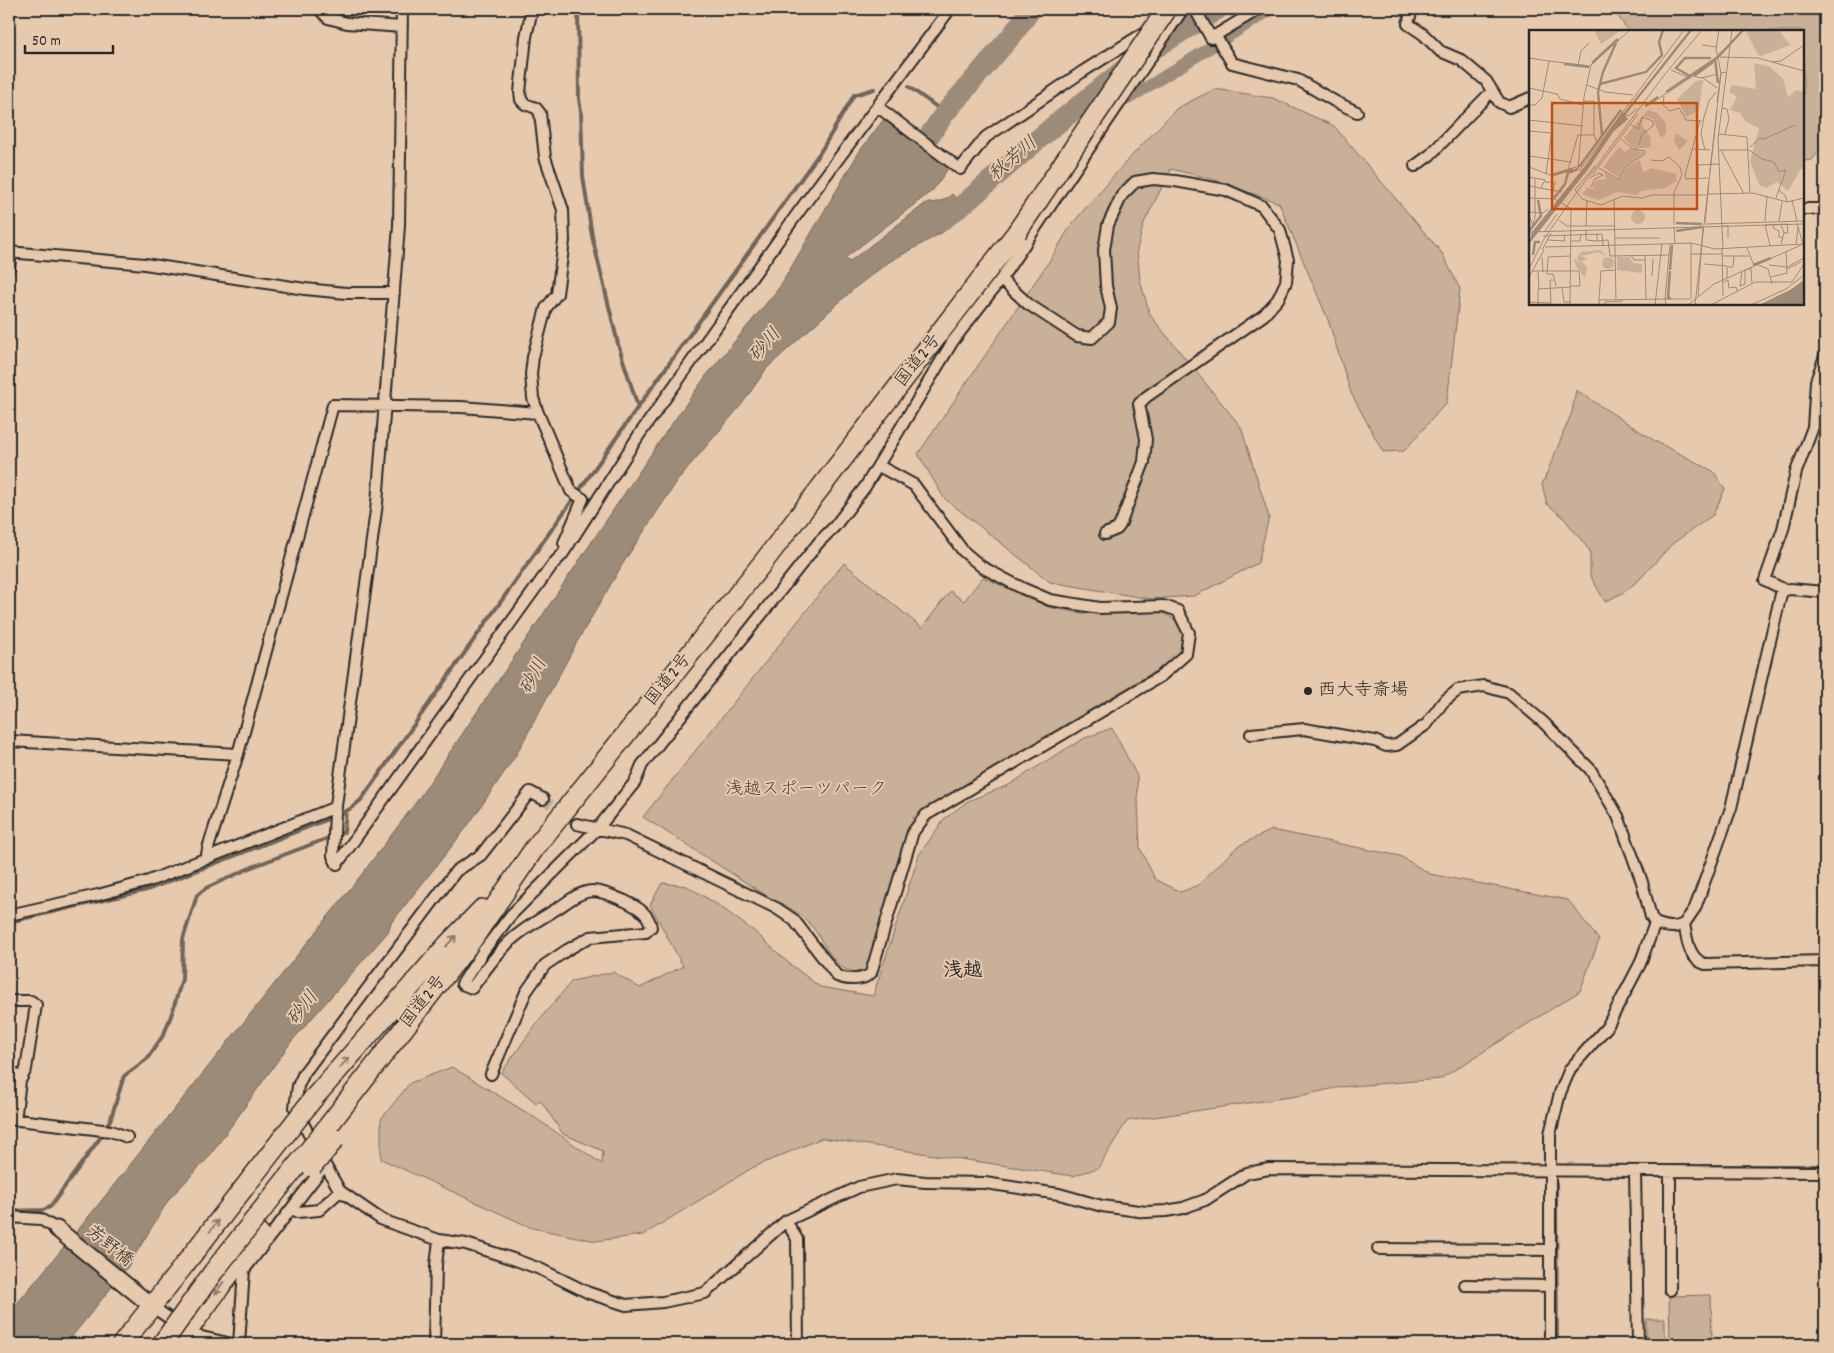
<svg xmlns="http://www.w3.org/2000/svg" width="1834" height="1353" viewBox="0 0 1834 1353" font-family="Dekko,'Klee One',sans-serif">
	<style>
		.green { fill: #c8b099; stroke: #7a6e62 }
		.water { fill: #9d8b7a; stroke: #6f655a }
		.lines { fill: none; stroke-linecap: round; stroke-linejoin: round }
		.stream { stroke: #6f655a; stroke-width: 4 }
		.canal { stroke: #9d8b7a; stroke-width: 12 }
		.river { stroke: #9d8b7a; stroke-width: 21 }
		.street-tunnel { stroke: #c1aa94; stroke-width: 10; stroke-dasharray: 10 5; stroke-linecap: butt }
		.street-casing { stroke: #2b2b2b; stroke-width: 14 }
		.secondary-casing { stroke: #2b2b2b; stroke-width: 19 }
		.highway-casing { stroke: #2b2b2b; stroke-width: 22 }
		.street { stroke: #e7caae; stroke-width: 10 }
		.secondary { stroke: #e7caae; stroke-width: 15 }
		.highway { stroke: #e7caae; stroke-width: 19 }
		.highway-bridge-casing { stroke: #2b2b2b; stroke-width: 22; stroke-linecap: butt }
		.highway-bridge { stroke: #e7caae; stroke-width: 19 }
		.oneway { stroke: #897a6c }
		.poi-dot { fill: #2b2b2b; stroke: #e7caae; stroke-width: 2 }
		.labels { text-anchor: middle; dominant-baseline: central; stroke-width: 4; stroke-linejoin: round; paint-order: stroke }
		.street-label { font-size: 18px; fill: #2b2b2b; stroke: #e7caae }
		.poi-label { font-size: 18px; fill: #2b2b2b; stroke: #e7caae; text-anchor: start }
		.park-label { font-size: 18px; fill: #433f3c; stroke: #e7caae }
		.water-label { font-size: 19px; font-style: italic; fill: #423e3b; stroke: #e7caae }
		.quarter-label { font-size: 20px; font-weight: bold; fill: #2b2b2b; stroke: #e7caae }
		.inset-river { fill: none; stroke: #9d8b7a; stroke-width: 2.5 }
		.inset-road { fill: none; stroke: #9c8a7a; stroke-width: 1 }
		.view { fill: #c25012; fill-opacity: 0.15; stroke: #c25012; stroke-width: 2.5 }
		.inset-edge { fill: none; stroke: #2b2b2b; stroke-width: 2.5 }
	</style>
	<rect width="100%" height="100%" fill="#e7caae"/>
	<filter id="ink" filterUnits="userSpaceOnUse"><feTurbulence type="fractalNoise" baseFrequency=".02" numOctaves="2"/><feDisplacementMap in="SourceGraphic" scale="10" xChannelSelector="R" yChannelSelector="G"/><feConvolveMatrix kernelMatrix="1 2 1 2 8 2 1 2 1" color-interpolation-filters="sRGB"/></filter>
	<g filter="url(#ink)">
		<path class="green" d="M1613,9H1825V144L1812,160L1803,161V31H1628Z
			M1215,89L1273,98L1334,126L1442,253L1460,289L1447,402L1404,451L1383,452L1351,393L1328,320L1279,203L1212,179L1171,169L1144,223L1137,249L1140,280L1150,315L1241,427L1269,517L1258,563L1194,596L1150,599L1050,582L944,498L918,454L1052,257L1071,225L1123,165L1177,108Z
			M1576,390L1655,441L1713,471L1725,489L1713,515L1672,544L1640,579L1624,592L1605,602L1590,575V551L1562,516L1547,504L1542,485L1572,412Z
			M844,563L922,628L950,591L964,601L983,577L1048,607L1081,613L1162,612L1178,622L1184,635L1182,647L1172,661L929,806L914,817L869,969C836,983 827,943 810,924C799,912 784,905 770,898L643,817Z
			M1112,728L1137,776L1140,848L1155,879L1181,892L1198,885L1238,846L1272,830L1400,856L1430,874L1568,900L1599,940L1580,991L1440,1079L1340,1087L1304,1095L1127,1121L1098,1168L1073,1176L822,1138L752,1168L643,1235L596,1241L532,1228L381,1159V1119L410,1083L452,1067L537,1119L602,1164L603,1151L563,1134L540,1100L536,1103L501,1073L539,1020L572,981L613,972L640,988L683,966L650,905L662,883L687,886L718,905L755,932L791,965L820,987L873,996L919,855L944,819L968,801L1009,785L1054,756L1085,738Z
			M1711,1295L1712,1341L1670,1342L1669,1296Z
			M1646,1319H1665V1339L1656,1344H1646Z"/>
		<path class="water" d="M884,119L949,167L933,190L845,258L849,262L926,203C936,203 945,201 952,194L968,213L943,232L889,262L857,286L767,368L742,404L680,477L625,560L577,642L516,755L467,827L391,923L388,932L291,1042L209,1157L169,1199L127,1268L66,1344H9V1313L78,1230L362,874L417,801L666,432L706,376L779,288L859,152Z"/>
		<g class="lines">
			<path class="stream" d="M578,9L579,99L581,111L583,176L592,236L618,344L638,407
				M909,87L945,113
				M9,922L147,890L321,822L350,809L361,800L638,407L821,151L854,95L874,89
				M1647,1166H1825
				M1556,1183L1557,1344
				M9,1211L43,1210L50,1207L100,1138L111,1118L124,1076L147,1059L164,1034L172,1013L182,979L183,939L197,895L206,888L252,867L344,832L346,811"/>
			<path class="canal" d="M1128,99L1272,9"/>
			<path class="river" d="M911,162L945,113L1013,34L1031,9
				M939,222L965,203L1049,130L1137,59L1218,9"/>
			<path class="street-tunnel" d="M543,799L577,824"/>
			<defs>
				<path id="street" d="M319,9L328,18L347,23L402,27
					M402,9L399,226L377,503L335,813L333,856L337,864L553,564L562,555L639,435L800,210L950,9
					M532,9L526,37L520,92L521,100L525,104L536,108L540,113L545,157L563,210L564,241L557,294L546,308L533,357L531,374L533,398L538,413L571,491L583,499L564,543
					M1195,9L1211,38L1259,9
					M1412,9L1408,24L1423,34L1440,51L1461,60L1486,81L1499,102L1509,107L1530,98
					M1215,35L1232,63L1298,80L1336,102L1357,112
					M878,107L960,169L986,137L1082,72L1147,31
					M1415,166L1430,155L1492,91
					M1803,209H1825
					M9,252L145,264L305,289L346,293H394
					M9,268L11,252
					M1001,279L1028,304L1077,336L1092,338L1109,322L1111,308L1106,286L1104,250L1108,225L1122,195L1135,182L1153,179L1175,181L1226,190L1262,206L1280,230L1288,260L1286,282L1278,299L1264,315L1146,397L1139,404L1146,439L1144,462L1120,525L1117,529L1105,534
					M1825,356L1816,381L1813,427L1796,472L1783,529L1765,580L1785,590L1790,589L1825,592
					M1785,590L1781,594L1731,808L1695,908L1684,924C1687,938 1688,959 1705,964L1825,961
					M1251,734L1304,729L1375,741L1386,746L1397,745L1427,724L1443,702L1458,690L1484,686L1509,693L1543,722L1590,769L1618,816L1642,882L1651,917L1655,923L1640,964L1607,1027L1570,1069L1560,1093L1550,1134V1344
					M9,741L238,754
					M543,799L530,792L481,855L456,871L304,1073L298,1086L295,1108L325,1165L340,1191L382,1220L439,1240L466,1244L513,1259L540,1269L589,1293L626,1305L663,1302L705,1293L786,1221L859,1187L897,1179L925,1182L985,1183L1059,1194L1102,1206L1146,1212L1166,1211L1183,1208L1205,1200L1247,1173L1269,1169L1825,1172
					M577,824L626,835L776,908L794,920L837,976C846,980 864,981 871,973L913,832L926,815L1161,676L1186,654L1189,633L1178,611L1164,606L1100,608L1050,600L1022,588L982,567L963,551L914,485L879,466
					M206,859L209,845L238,754L333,405L461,407L538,413
					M9,915L98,895L149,881L336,807
					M1655,923C1665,927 1674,929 1684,924
					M9,1001H31L36,1005L26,1069L20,1081L15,1120
					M9,1073L15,1074L20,1081
					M491,1074L526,992L545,965L567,950L590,937L646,932L651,927C649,913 637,907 625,901C615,897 604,891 592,891C579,892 569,901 558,908C541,919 522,929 508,943C494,957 483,973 472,988L462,984L484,950L511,915L598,828L635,782L642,765L819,542L835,526L865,487L953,341L1001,279L1183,9
					M10,1119L111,1131L127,1137
					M1635,1171L1638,1344
					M1670,1172V1290
					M293,1208L298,1212L319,1210L340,1191
					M9,1217L40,1219L57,1229
					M786,1221L797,1239L798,1344
					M1378,1249L1550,1250
					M1465,1285L1550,1286
					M153,1307L193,1335L232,1344
					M239,1344L244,1270L325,1165
					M434,1344L436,1265L439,1240"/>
				<path id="secondary" d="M57,1229L153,1307"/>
				<path id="highway" d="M312,1100L448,944L482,909
					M325,1130L470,943L534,849L765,560L1017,232
					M122,1344L185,1264
					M178,1344L259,1234"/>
			</defs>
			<use href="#street" class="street-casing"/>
			<use href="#secondary" class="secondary-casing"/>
			<use href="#highway" class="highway-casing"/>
			<use href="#street" class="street"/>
			<use href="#secondary" class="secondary"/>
			<use href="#highway" class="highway"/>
			<defs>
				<path id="highway-bridge" d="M1017,232L1167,9
					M312,1167L335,1139
					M185,1264L312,1100
					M162,1344L214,1271L325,1130"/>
			</defs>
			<use href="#highway-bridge" class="highway-bridge-casing"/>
			<use href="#highway-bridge" class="highway-bridge"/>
		</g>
		<defs><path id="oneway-shaft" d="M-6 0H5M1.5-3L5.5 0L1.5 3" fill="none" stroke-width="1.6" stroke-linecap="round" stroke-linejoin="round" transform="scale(1.25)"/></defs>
		<g class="oneway">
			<use href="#oneway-shaft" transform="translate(451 941) rotate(-47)"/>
			<use href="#oneway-shaft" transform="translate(344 1063) rotate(-49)"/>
			<use href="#oneway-shaft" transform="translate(214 1226) rotate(-53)"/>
			<use href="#oneway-shaft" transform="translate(219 1288) rotate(126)"/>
		</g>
	</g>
	<circle class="poi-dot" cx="1308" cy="691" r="5"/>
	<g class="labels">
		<g class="street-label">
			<text transform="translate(919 361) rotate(-52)">国道2号</text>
			<text transform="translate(669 680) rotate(-51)">国道2号</text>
			<text transform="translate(424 1002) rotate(-52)">国道2号</text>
			<text transform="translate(109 1247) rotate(39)">芳野橋</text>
		</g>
		<g class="poi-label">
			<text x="1318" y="691">西大寺斎場</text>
		</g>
		<g class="park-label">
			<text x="806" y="790">浅越スポーツパーク</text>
		</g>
		<g class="water-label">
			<text transform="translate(1014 160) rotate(-41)">秋芳川</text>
			<text transform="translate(766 346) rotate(-49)">砂川</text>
			<text transform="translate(535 677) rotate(-64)">砂川</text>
			<text transform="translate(304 1009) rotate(-52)">砂川</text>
		</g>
		<g class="quarter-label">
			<text x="963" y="972">浅越</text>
		</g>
	</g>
	<g transform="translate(1529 30)">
		<rect width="275" height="275" fill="#e7caae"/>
		<path d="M65,0H92L72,14ZM250,0L261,15L232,26L229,25L217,1ZM225,33L241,37L254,49L259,67L267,60L275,62V140L272,139L259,161L248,152L237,158L230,155L221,131L230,98L216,91L211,83L201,80L208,67L200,62L203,55L227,59ZM174,50L170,80L157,87L148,69L167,51ZM119,80L128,83L137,93V104L132,108L124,89L115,86L113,95L121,106L122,117L106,119L95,108ZM147,103L159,111L150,120L145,111ZM90,117L96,122L101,118L116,123L95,137L92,149L74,137ZM111,130L114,142L123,138L147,144L148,151L136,158L112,161L108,165L88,162L70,170L53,164L59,157L67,161L63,157L68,150L77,149L75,142L92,151L97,137ZM102 187a7 7 0 1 1 14 0a7 7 0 1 1-14 0ZM71,220L78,226L69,222L52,226L59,229L52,231L58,237L56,248L47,236L45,228L51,234L48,228L52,222ZM73 233a6 6 0 1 1 12 0a6 6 0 1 1-12 0ZM101,227L104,233L113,234V243L88,240V227Z" fill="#c8b099"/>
		<path d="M93,82L99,89L84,102L60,138L0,214L3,202L56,136ZM275,250V275H230L261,260Z" fill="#9d8b7a"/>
		<path class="inset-river" d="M186,29L189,53M63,33L89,9M35,34L60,37M161,46L147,38L156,28H182M165,46L184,32M71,54L117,42L133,25L130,12L134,0M137,62L189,27L214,0M116,76L129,67M94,86L162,0M73,105L69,62L74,42L87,13M50,137L92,80M24,145L44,139M25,168L36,154L39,143L49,139M147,193L173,194M0,201L12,186L9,170M147,201L173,197M4,225L6,212H11M224,235L242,228M141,240L143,215M141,241L139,268H142"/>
		<path class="inset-road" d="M173,15L188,17M189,25L200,14M191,27L229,28L275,41M0,28L20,31M243,32L252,31L275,15M49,36L52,21L60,13M142,40L161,48M174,48L188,58M58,55L76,62L104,65M0,58L28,64L31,69L54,75M135,66L134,75L141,81L150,78L157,90L173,91M55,71H65V104L68,114M188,72L192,43L197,42M117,73L118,76L164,46L172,48L189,44M0,75H6L13,68L20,31L62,36M193,78L198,79L200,89L196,104M93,82L99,86L108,79M0,90L54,96M171,91L156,145L157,149L179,148M102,95L109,99L113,87L124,91V96L113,104L110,115M0,101L22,103M190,104L218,107L221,163M221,117L231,108L235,109L266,95M164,119L181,120M176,120L172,104L175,87L180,71L187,62M189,120H220L233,129L245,132L250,142L257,140L247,168M192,120L215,164M0,126L42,132M122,130L133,131L140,127L151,137L153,145L145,162V195M66,136L46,160L53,169L72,175L94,166L113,168L123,165H177M0,137L21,145L50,136M70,138L91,150L96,137L116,124V121L104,119L92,109M49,139L55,67L62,35L101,0M39,140L49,105H65M50,141L155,0M181,142L188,80M17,144L24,93M64,144L109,84M0,147L16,150L12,158M61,148L69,143L74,145L66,149L62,157M169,148V135L190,134M16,152H26L24,161M0,156L33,162M249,160L256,165L258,172M179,164L224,163L258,172L275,168M0,168L26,169L42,179L41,275M85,169L87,270M263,170L268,191M0,182L14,183L19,179M6,182V149M0,186L4,195L7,182M30,190L38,196H86M236,191L238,166M250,191L253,172M176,193L180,152M268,193L275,218M177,194L275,191M236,194L241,216M246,194L244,198L250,201V207L254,208M252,194L255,203L252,214M236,195L258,194L259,203H255M57,196L58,170M194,196H199V208M145,198L146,213M16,201L28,184M57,201V210L68,211M0,202L275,194M68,204V211L79,210L81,226L140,225M14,206L73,204L74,215M86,208H131M19,210L36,211L35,205M42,211H51L52,204M162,213V269M267,215L269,197M16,217L133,214M193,218L194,266M218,218L224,233L239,239L243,254M194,219L189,109L203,0M13,220L22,203M162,224H193M102,225L105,230H116M116,225L117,269M193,226H220M13,227L14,242M175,234L198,236V248M240,235L258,237L275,228M199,237H204L205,227M0,239L15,209L40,173L136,44L173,0M258,239L272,232M218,240L222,238L223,253M3,241H50L51,256H41M9,242L10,259M213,242L211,256L216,254V239M123,246L124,229M0,247L15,220M242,247L258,243L257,221M195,252L199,250L200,258L207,257L208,261M27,256L24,244H18L19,227L41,226M33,257L35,272H41M169,266L174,197M70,270L72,241L86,240M0,272L21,273M9,275V259L41,257M22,275L21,250H24M70,275V270L136,269L141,214M76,275V272L94,271M126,275L133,214L162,213L186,219L275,214M137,275L136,269H161M159,275L185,254L272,215M166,275L192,43L187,19L190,0M182,275L226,252H263L275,234M222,275L257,259L275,245"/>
		<path class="view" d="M23,73H168V179H23Z"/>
		<rect width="275" height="275" class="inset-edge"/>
	</g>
	<rect width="1834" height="1353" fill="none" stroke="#e7caae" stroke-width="30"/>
	<rect x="15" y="15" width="1804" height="1323" fill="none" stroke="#2b2b2b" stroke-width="2" filter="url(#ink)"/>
	<path d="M25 45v8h88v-8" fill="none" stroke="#2b2b2b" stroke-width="2.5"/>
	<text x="32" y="45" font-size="15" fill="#2b2b2b" stroke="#e7caae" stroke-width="4" paint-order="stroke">50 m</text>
</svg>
